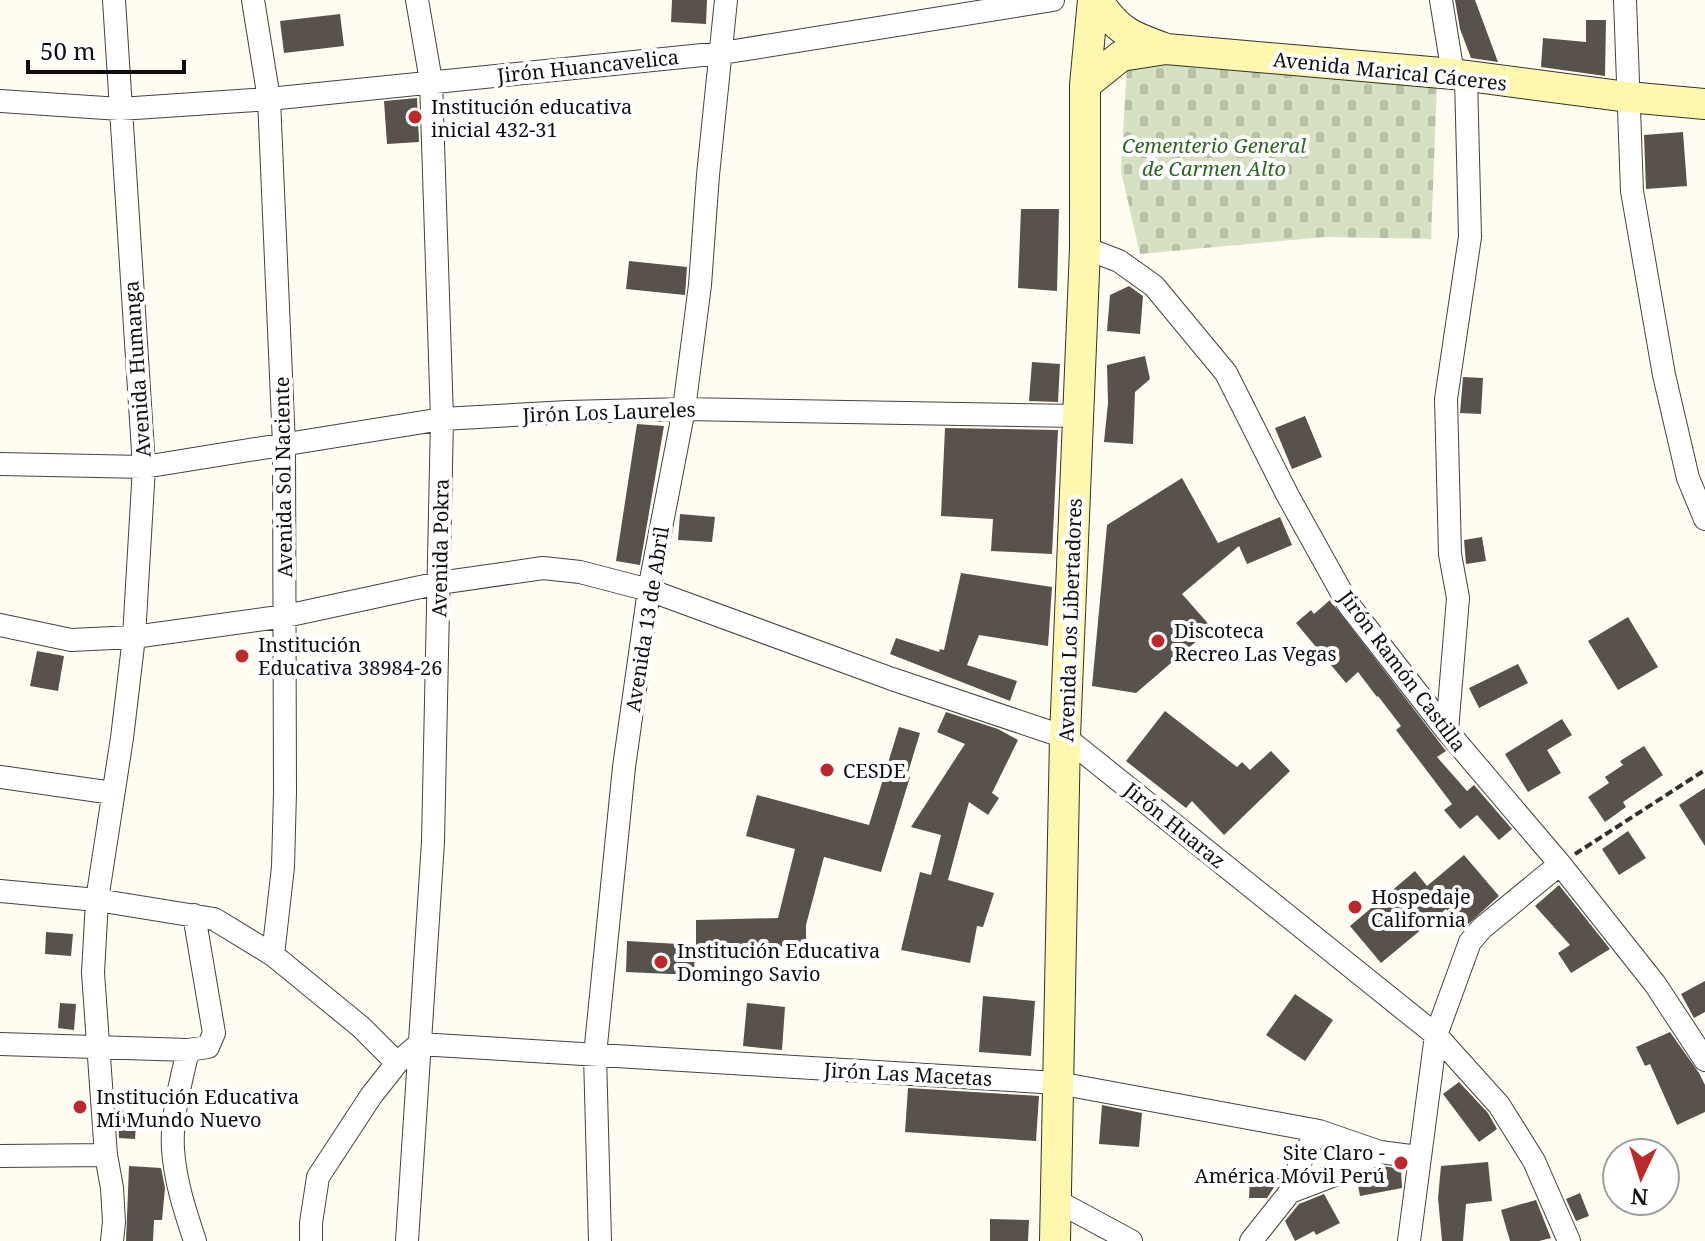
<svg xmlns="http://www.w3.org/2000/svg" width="1705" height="1241" viewBox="0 0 1705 1241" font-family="'Noto Serif',serif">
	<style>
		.cemetery { fill: url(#cemetery-stones) }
		.building { fill: #58514c }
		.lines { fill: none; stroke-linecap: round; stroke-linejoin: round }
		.street-casing { stroke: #424242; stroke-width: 24 }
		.secondary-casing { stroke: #313131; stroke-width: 32 }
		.path { stroke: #313131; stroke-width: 4; stroke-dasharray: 8 4; stroke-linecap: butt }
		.street { stroke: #fff; stroke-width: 22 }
		.secondary { stroke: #fdf8ae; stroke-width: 30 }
		.poi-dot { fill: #bd292a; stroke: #fff; stroke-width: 3 }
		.labels { text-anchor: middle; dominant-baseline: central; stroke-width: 8; stroke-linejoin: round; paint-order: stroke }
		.street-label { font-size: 20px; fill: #0f0f0f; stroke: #fff }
		.poi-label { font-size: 20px; fill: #0f0f0f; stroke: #fff; text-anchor: start }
		.park-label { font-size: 20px; font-style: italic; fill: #2c6620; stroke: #fff }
	</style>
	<defs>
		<pattern id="cemetery-stones" width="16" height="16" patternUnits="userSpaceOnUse" patternTransform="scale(2)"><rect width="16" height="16" fill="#d6e1c2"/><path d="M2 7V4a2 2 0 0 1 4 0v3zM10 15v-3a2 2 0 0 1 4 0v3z" fill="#b6c0a6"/></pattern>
	</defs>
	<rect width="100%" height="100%" fill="#fffdf2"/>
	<path class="cemetery" d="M1127,62L1246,68L1437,84L1431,239L1325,237L1140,254L1121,171Z"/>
	<path class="building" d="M672,0H707L706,24L671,22Z
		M1455,0H1475L1498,62L1471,58L1460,29Z
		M340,14L344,46L284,53L280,21Z
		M1586,20H1606L1605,76L1541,67L1543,38L1586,42Z
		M417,98L419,142L387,144L384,101Z
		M1683,132L1687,186L1646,189L1644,135Z
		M1021,209H1059L1057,291L1018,288Z
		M629,261L687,267L685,295L626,289Z
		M1129,286L1143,296L1140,334L1107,331L1110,295Z
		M1145,356L1150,379L1135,392L1133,444L1104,442L1108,403L1107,365Z
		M1032,362L1060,364L1058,402L1029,401Z
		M1463,377L1483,378L1481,414L1460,413Z
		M1305,416L1322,457L1292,469L1275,428Z
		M637,424L664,426L640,565L616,561Z
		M945,428L1058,430L1052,554L991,551L993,519L941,516Z
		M1182,478L1218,543L1280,517L1292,545L1247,564L1239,546L1182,594L1212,628L1136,693L1092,686L1107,525Z
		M680,514L715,517L712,542L678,540Z
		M1482,537L1486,561L1466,564L1464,540Z
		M961,573L1052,587L1048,646L979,635L967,665L1017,681L1010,701L890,654L896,638L939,652L940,649L944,650Z
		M1330,600L1446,751L1437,757L1467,791L1474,785L1512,829L1499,840L1477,815L1460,829L1444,810L1452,804L1396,730L1401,726L1378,696L1377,697L1358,672L1346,683L1296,623L1311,610L1314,614Z
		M1628,617L1658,667L1618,690L1588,641Z
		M37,651L64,656L58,691L30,686Z
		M1518,664L1528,683L1479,708L1469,688Z
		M1165,711L1237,767L1242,762L1250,770L1271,751L1290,771L1224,835L1192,801L1186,808L1126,761Z
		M946,712L998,729L1018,740L992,793L999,798L988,815L969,802L948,880L994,893L983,927L977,926L970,963L901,950L920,872L931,875L941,835L911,827L965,744L937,732Z
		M1562,719L1572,735L1547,750L1561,773L1528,792L1505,754Z
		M899,727L920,733L907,776L910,777L881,872L824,857L806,925V946L696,948V920L778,918L795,849L746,836L757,795L869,825Z
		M1644,746L1663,775L1623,802L1626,807L1605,822L1588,797L1609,783L1605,777L1623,765L1620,761Z
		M1705,788V846L1679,805Z
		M1628,831L1646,858L1619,875L1602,849Z
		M1464,855L1499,896L1463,929L1446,909L1381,963L1350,926L1415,871L1427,886Z
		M1559,885L1610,949L1571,973L1558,953L1570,945L1535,906Z
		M46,932L73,934L71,956L45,954Z
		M627,941L695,945L694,975L626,972Z
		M1705,981V1012L1694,1018L1681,994Z
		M1295,994L1333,1020L1305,1061L1266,1035Z
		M983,996L1035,1001L1031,1056L979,1052Z
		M60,1003L76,1004L74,1030L58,1028Z
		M747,1003L785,1007L782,1050L743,1046Z
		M1670,1032L1699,1073L1705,1085V1112L1677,1125L1650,1064L1645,1066L1636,1047Z
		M1459,1082L1488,1113L1497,1129L1479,1142L1443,1094Z
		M908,1088L1039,1096L1036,1141L905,1132Z
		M1102,1105L1142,1113L1139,1147L1099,1144Z
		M118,1110L137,1112L135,1139L119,1138Z
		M1488,1162L1492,1201L1466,1204L1463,1241H1442L1438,1198L1441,1166Z
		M129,1166L161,1168L165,1188L162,1220H154L153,1241H126Z
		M1383,1166L1401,1169L1402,1188L1360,1196L1357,1180Z
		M1250,1177L1280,1178L1267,1198H1249Z
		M1580,1193L1589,1216L1576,1221L1566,1199Z
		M1324,1194L1340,1223L1316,1235L1314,1231L1295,1241L1285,1221L1299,1204Z
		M1536,1200L1551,1238L1539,1241H1510L1501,1210Z
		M990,1219L1029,1220L1028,1241H990Z"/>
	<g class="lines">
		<defs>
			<path id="street" d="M253,0L269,99L284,445L285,792L283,867L273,955
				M1441,0L1453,74
				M1625,0L1632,191L1664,375L1688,478L1705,519
				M0,101L120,109L269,99L722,53L1053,0
				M1085,248L1119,261L1154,286L1226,373L1288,496L1348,604L1447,731L1560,864L1655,984L1705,1060
				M0,464L144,467L442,419L568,412L684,409L1079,416
				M0,625L71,640L134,637L286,616L439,583L543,568L580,572L649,590L892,679L1065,737L1436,1035L1499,1105L1534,1161L1569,1241
				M1447,731L1458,598L1450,554L1446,399L1470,237L1466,78
				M0,777L113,793
				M0,891L97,900L214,919L273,955L361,1027L397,1063
				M194,915L214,1033L208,1047L188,1050C181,1082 171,1116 173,1149C175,1181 185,1211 195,1241
				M0,1044L188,1050
				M0,1156L106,1155
				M1290,1192L1340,1173L1380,1152
				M1055,1200L1131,1241
				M112,1241L114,1222L112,1188L106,1155L93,973L97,900L122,738L134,637L144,467L114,0
				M311,1241V1223L318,1177L371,1096L397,1063L419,1044L1058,1083L1319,1131L1380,1152L1418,1157
				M407,1241L433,842L442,419L431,81L417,0
				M600,1241L595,1055L624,767L649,590L684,409L700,285L708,175L726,0
				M1251,1241L1290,1192L1303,1155L1319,1131
				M1409,1241L1436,1035L1470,942L1482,928L1560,864"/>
			<path id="secondary" d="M1097,0C1118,31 1130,36 1164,48
				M1085,85L1121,56L1166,49L1453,74L1628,97L1705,104
				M1055,1241L1065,737L1085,248V85L1093,0"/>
		</defs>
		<use href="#street" class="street-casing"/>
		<use href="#secondary" class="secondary-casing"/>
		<path class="path" d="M1575,854L1705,770"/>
		<use href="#street" class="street"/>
		<use href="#secondary" class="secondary"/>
	</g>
	<g class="poi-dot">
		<circle cx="415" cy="117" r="8"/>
		<circle cx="1158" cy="641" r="8"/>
		<circle cx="242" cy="656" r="8"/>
		<circle cx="827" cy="770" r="8"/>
		<circle cx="1355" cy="907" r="8"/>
		<circle cx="661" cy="962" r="8"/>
		<circle cx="80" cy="1107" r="8"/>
		<circle cx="1401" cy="1163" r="8"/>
	</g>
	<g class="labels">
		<g class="street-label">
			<text transform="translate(588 66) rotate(-6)">Jirón Huancavelica</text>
			<text transform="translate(1390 71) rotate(6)">Avenida Marical Cáceres</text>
			<text transform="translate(137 369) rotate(-94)">Avenida Humanga</text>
			<text transform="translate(609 412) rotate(-2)">Jirón Los Laureles</text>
			<text transform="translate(283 477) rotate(-91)">Avenida Sol Naciente</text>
			<text transform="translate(440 548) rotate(-89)">Avenida Pokra</text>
			<text transform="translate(647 619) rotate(-81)">Avenida 13 de Abril</text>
			<text transform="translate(1070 620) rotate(-88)">Avenida Los Libertadores</text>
			<text transform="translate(1403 671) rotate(53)">Jirón Ramón Castilla</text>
			<text transform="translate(1175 825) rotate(39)">Jirón Huaraz</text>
			<text transform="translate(908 1074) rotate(3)">Jirón Las Macetas</text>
		</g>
		<g class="poi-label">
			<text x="431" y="106">Institución educativa<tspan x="431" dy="23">inicial 432-31</tspan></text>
			<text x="1174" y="630">Discoteca<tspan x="1174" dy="23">Recreo Las Vegas</tspan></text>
			<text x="258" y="644">Institución<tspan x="258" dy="23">Educativa 38984-26</tspan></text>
			<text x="843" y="770">CESDE</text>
			<text x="1371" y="896">Hospedaje<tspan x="1371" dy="23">California</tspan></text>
			<text x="677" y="950">Institución Educativa<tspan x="677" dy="23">Domingo Savio</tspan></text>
			<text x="96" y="1096">Institución Educativa<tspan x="96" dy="23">Mi Mundo Nuevo</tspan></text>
			<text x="1385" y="1152" text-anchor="end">Site Claro -<tspan x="1385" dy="23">América Móvil Perú</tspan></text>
		</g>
		<g class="park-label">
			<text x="1214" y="145">Cementerio General<tspan x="1214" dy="23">de Carmen Alto</tspan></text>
		</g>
	</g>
	<g transform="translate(1641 1177) rotate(184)"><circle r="38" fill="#ffffff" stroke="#9f9f9f" stroke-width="2"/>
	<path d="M0-6L14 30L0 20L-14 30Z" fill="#bd292a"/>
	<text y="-12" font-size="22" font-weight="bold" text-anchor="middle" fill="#0f0f0f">N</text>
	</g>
	<path d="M28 60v12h156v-12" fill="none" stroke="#0f0f0f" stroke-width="4"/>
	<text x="40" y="60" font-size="24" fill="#0f0f0f" stroke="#ffffff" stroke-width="6" paint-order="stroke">50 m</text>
</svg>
